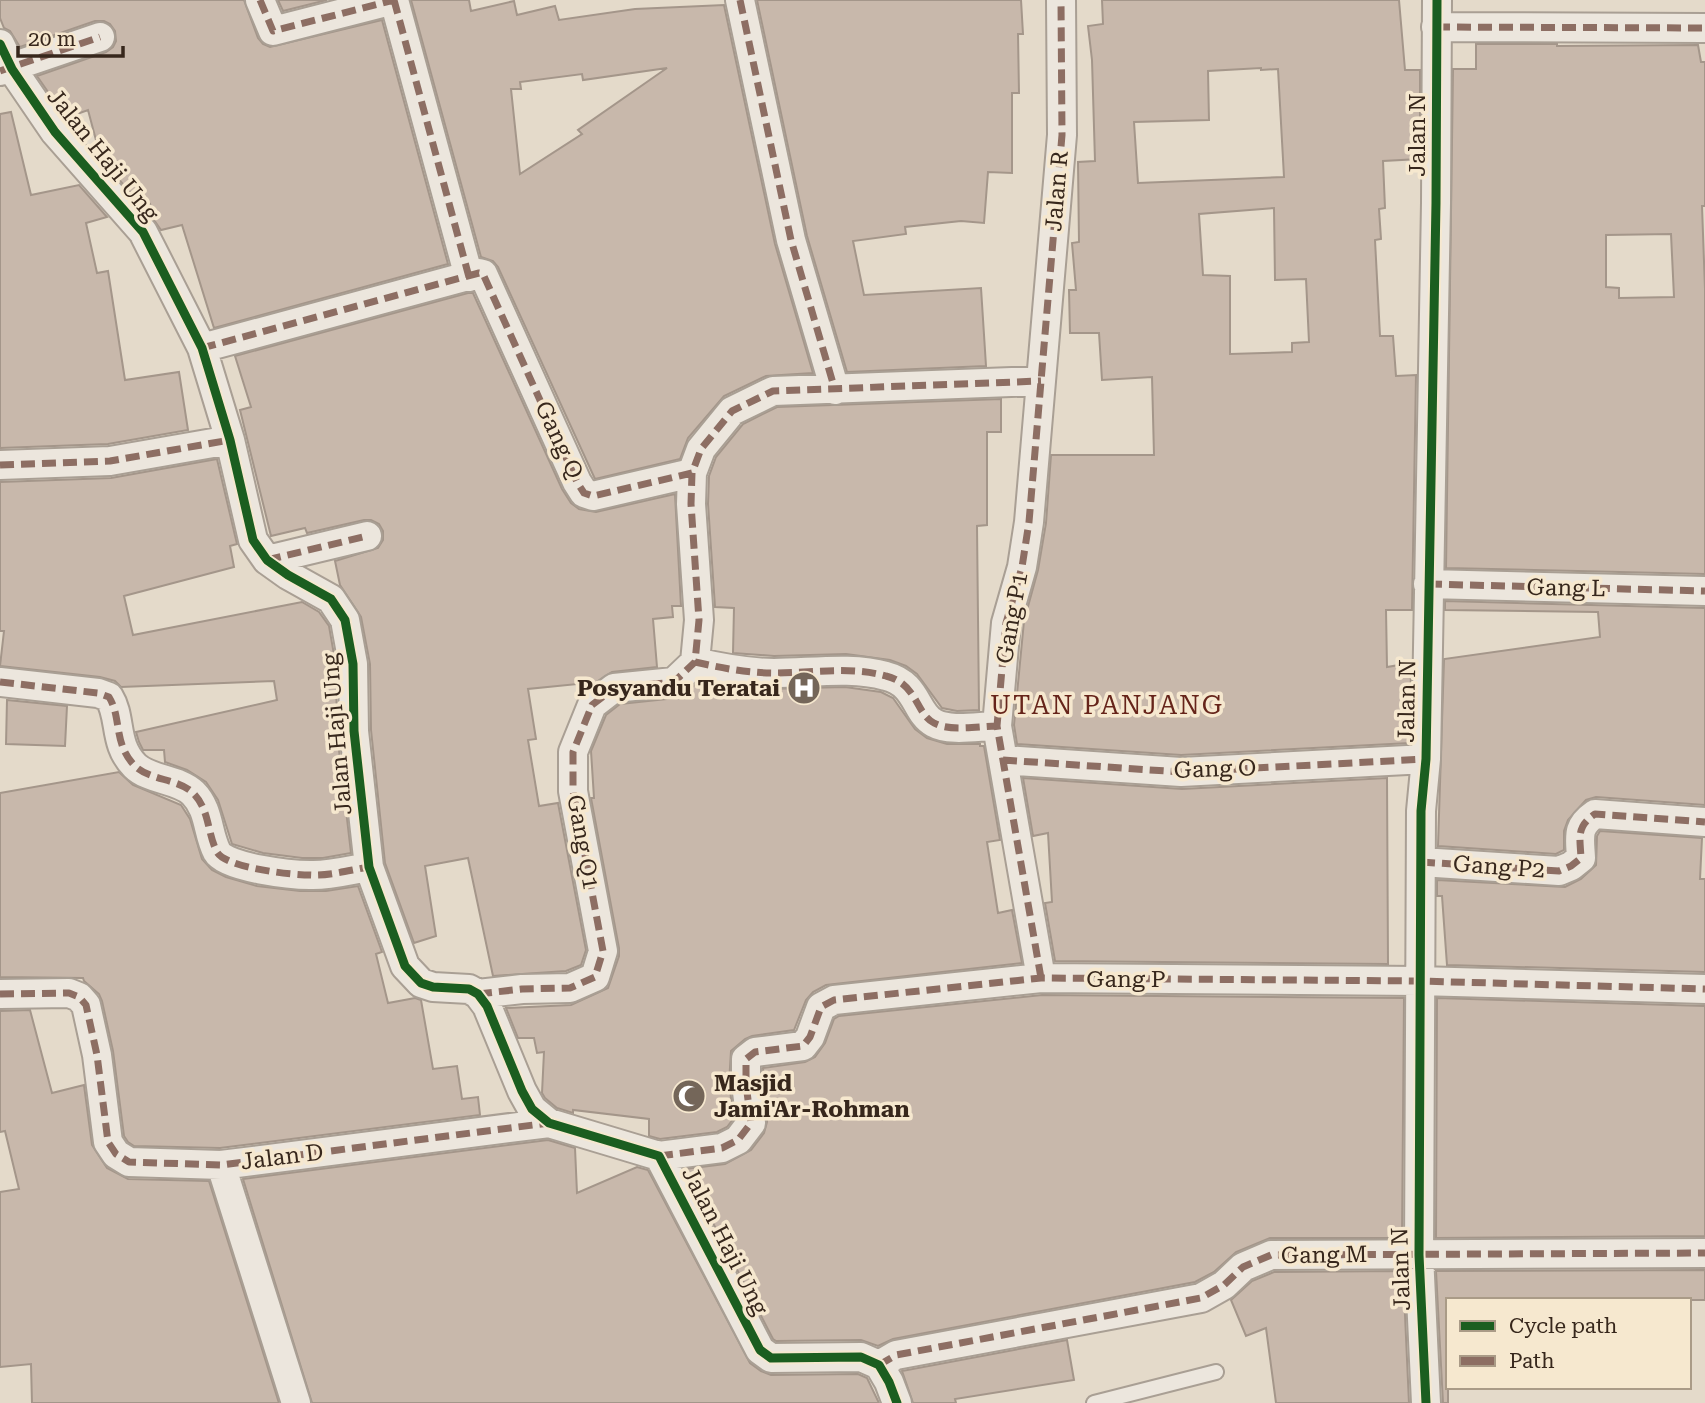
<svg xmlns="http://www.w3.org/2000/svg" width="1705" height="1403" viewBox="0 0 1705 1403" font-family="'Roboto Serif',serif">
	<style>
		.building { fill: #c8b8ab; stroke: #a4968a; stroke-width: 2; fill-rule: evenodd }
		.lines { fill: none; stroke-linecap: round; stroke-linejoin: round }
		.lane-casing { stroke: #a99f94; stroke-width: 18 }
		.street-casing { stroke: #a99f94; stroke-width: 32 }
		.lane { stroke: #ece6dd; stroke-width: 14 }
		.street { stroke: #ece6dd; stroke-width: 28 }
		.quiet { stroke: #8d6e63; stroke-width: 7; stroke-dasharray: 14 7; stroke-linecap: butt }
		.cycleway-casing { stroke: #f6e8cf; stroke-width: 13 }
		.cycleway { stroke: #1b5e20; stroke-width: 9 }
		.labels { text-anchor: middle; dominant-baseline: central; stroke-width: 7; stroke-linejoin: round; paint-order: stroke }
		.street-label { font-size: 23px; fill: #37271c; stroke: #f6e8cf }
		.poi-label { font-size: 23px; font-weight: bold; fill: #37271c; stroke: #f6e8cf; text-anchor: end }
		.quarter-label { font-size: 26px; letter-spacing: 2px; fill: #66241a; stroke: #f6e8cf }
	</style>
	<rect width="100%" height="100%" fill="#e4daca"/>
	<path class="building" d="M0,0H244L258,38L263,44L270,47L382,20L448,264L214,328L182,225L161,230L154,220L150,204L142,206L101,159L88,110L66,118L37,76L106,52L113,47L116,41L115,31L110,24L104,21H95L20,47L10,31L4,28L0,18Z
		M278,0H327L283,11Z
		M411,0H469L471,11L514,1L517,15L555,6L559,20L635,9L724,5L775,244L813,373L766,376L724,396L688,438L680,459L595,479L498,267L493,261L481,257ZM667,68L578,130L582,134L520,174L511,89H521L520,82L582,74L583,80Z
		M757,0H1021L1023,34H1018L1019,93H1012V173L988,172L984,223L961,221L905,227L906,234L853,241L864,295L981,288L986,366L847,372L807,236Z
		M1102,0H1399L1405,70H1420V159L1383,161L1385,208L1379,209L1381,239L1375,240L1380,336H1393L1396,376L1416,375L1412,610H1386L1387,667L1411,663L1410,743L1181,755L1017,744L1014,725L1024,621L1038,570L1046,523L1051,455H1154L1152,377L1102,380L1099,333H1070L1069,290H1076L1072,243L1079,242L1078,162L1095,161L1092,60L1088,26L1103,24ZM1261,68V70L1278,69L1284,177L1138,183L1134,122L1209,120L1208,71ZM1274,208L1275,280L1306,279L1309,342L1292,343V352L1230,354V276L1203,275L1199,214Z
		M1476,44H1557V46L1698,45L1701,62H1705V206H1702L1705,289V574L1446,568L1453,69H1476ZM1671,234L1674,297L1619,298V288L1606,287V235Z
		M11,112L31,195L79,185L107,217L86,223L97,273L108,271L125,380L179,372L188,430L108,444L0,448V114Z
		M468,293H473L562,489L571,503L579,509L596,512L675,494L681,606H672L673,617L653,619L657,667L612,672L587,688V683L528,689L536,739L528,740L539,806L558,803L586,950L581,965L566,971L493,976L468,858L425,866L436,936L414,943L385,863L371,730L370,664L361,617L340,585L335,561L378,548L383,540V531L379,524L371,520H364L307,533L305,528L271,536L240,410L251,407L235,356Z
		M1001,399V432H987V525L977,526L979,710L957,711L942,708L917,674L906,666L890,660L846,654L774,656L733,653L734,608L715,607L708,504L709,476L716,457L743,424L777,407Z
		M217,459L237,544L230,546L234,567L124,596L133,635L302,602L319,612L329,626L336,666L337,733L351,853L323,858H302L263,853L232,844L218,800L206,782L187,770L165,762L164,750H143L139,742L136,732L277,700L274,681L121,687L115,681L100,677L0,666L4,631H0V482L111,478Z
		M1445,601L1705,608V805L1596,797L1586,800L1568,820L1564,831V850L1556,854L1438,846L1444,659L1600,637L1598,612L1445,610Z
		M700,680L763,689L845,687L881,692L893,698L915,729L927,738L947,744H980V746H984L1000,840L987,842L998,913L1012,910L1022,963L826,985L813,992L806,1000L794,1030L752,1036L745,1039L731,1051L729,1084L734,1118L727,1127L717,1132L660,1139L649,1136V1119L573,1110V1113L557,1108L545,1098L542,1093L544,1052L537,1053L534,1038H518L506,1008L571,1005L608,988L619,956V948L591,798H594L591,751L606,715L620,704L676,698L685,694Z
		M7,700L67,706L65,746L6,744Z
		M119,772L133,785L181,805L190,819L202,859L212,870L226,877L257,886L300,891H326L358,886L382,952L376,954L388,1003L415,998L421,1000L433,1069L457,1066L462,1099L478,1097L480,1115L220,1148L134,1146L128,1142L124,1136L113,1051L102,1001L99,994L84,981L83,978L0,977V793Z
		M1023,778L1182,789L1387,778L1388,964L1055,961L1045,903L1052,902L1048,833L1033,836Z
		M1600,831L1702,838L1700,879H1705V972L1447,965L1442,896H1437V880L1565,887L1581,879L1596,865L1597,836Z
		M1042,995L1404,998L1402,1238H1270L1236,1252L1214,1272L1195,1282L893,1339L878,1346L861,1340L776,1341L773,1339L685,1169L725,1164L751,1150L764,1133L767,1122L763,1068L805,1062L815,1057L825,1043L834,1019L839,1016Z
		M1437,998L1705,1006V1236L1436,1238Z
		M30,1010L52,1093L84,1085L92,1145L107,1168L128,1179L209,1181L279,1403H32L31,1364L0,1367V1192L19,1189L5,1131L0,1132V1011Z
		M548,1140L575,1148L577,1193L637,1167L648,1170L750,1363L761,1371L771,1375L858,1374L867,1378L879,1403H312L243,1179Z
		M1705,1270V1300H1448V1403H1443L1436,1271Z
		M1403,1271L1409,1403H1276L1266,1328L1246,1336L1231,1300L1252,1281L1274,1272Z
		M1067,1340L1074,1380L955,1399L956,1403H913L902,1371Z"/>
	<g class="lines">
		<defs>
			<path id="lane" d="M1094,1403L1216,1372"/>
			<path id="street" d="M260,0L273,31L394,0
				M394,0L469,277
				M740,0L791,240L835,390
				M1436,27L1705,28
				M0,44L12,69L55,132L143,232L202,348L230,440L253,540L267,560L288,575L331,599L345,620L353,664L354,731L369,867L405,966L421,983L433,987L469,989L478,994L487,1006L522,1091L532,1109L549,1123L659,1156L760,1350L771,1358L861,1357L879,1365L889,1382L897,1403
				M0,71L100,37
				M202,348L479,273L483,274L577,482L584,493L593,496L692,473L701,449L732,411L773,391L1041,381
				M0,465L110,461L230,440
				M267,560L367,536
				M1428,584L1705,591
				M695,662C721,668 748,673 774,673C811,673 851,666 886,676C918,684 915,713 934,723C950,732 979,726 997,726
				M0,682L98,693L109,697C122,718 113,744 135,766C149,780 179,779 193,793C210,810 207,833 217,852C226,868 292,875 310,875C329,876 350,870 369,867
				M1003,760L1181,772L1426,759
				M1421,862L1559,871L1571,866L1581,858C1580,837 1576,827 1595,814L1705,822
				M1041,978L997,726L1006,623L1022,567L1029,522L1062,135L1061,0
				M0,994L69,993L79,997L86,1005L97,1055L108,1142L116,1154L129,1162L221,1165L549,1123
				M478,994L522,989L570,988L595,977L603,951L573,791V752L592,705L614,688L674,682L695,662L699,620L691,504L692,473
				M659,1156L722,1148L738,1140L751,1123L746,1084V1059L755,1052L803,1046L810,1037L821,1007L834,1000L1041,978L1419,981L1705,989
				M221,1165L296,1403
				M879,1365L896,1355L1201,1298L1224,1285L1243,1267L1271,1255L1705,1253
				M1426,1403L1419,1255L1421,811L1426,759L1436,203L1437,0"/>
		</defs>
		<use href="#lane" class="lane-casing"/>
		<use href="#street" class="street-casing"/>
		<use href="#lane" class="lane"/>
		<use href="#street" class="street"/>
		<path class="quiet" d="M260,0L273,31L394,0
			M394,0L469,277
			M740,0L791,240L835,390
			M1436,27L1705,28
			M0,71L100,37
			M202,348L479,273L483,274L577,482L584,493L593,496L692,473L701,449L732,411L773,391L1041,381
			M0,465L110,461L230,440
			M267,560L367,536
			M1428,584L1705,591
			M695,662C721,668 748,673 774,673C811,673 851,666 886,676C918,684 915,713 934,723C950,732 979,726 997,726
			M0,682L98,693L109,697C122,718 113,744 135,766C149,780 179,779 193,793C210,810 207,833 217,852C226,868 292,875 310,875C329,876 350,870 369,867
			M1003,760L1181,772L1426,759
			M1421,862L1559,871L1571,866L1581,858C1580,837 1576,827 1595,814L1705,822
			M1041,978L997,726L1006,623L1022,567L1029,522L1062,135L1061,0
			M0,994L69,993L79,997L86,1005L97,1055L108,1142L116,1154L129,1162L221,1165L549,1123
			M478,994L522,989L570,988L595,977L603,951L573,791V752L592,705L614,688L674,682L695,662L699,620L691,504L692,473
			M659,1156L722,1148L738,1140L751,1123L746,1084V1059L755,1052L803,1046L810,1037L821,1007L834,1000L1041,978L1419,981L1705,989
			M879,1365L896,1355L1201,1298L1224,1285L1243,1267L1271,1255L1705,1253"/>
		<defs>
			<path id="cycleway" d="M0,44L12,69L55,132L143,232L202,348L230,440L253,540L267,560L288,575L331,599L345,620L353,664L354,731L369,867L405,966L421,983L433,987L469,989L478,994L487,1006L522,1091L532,1109L549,1123L659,1156L760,1350L771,1358L861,1357L879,1365L889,1382L897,1403
				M1426,1403L1419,1255L1421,811L1426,759L1436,203L1437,0"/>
		</defs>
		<use href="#cycleway" class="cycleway-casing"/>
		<use href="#cycleway" class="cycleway"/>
	</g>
	<defs>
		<symbol id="hospital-disc" viewBox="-11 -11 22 22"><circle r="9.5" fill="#746659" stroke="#f6e8cf"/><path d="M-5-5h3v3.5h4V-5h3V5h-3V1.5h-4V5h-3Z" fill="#fff"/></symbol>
		<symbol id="mosque-disc" viewBox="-11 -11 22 22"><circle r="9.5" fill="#746659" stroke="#f6e8cf"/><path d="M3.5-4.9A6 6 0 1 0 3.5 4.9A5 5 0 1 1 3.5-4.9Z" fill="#fff"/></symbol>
	</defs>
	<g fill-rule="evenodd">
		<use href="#hospital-disc" x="785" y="669" width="38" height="38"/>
		<use href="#mosque-disc" x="670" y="1077" width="38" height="38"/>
	</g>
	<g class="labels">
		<g class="street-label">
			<text transform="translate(1417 135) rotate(-90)">Jalan N</text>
			<text transform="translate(103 155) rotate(51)">Jalan Haji Ung</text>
			<text transform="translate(1057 191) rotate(-85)">Jalan R</text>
			<text transform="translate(559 440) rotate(65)">Gang Q</text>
			<text transform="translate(1566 588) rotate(1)">Gang L</text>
			<text transform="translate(1012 618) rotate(-80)">Gang P1</text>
			<text transform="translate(1407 701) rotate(-89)">Jalan N</text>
			<text transform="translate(337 734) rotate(-95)">Jalan Haji Ung</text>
			<text transform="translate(1215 769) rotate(-2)">Gang O</text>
			<text transform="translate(583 842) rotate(80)">Gang Q1</text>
			<text transform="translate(1499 867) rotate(4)">Gang P2</text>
			<text x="1126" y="979">Gang P</text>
			<text transform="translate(282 1157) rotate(-7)">Jalan D</text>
			<text transform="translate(725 1241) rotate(63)">Jalan Haji Ung</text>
			<text transform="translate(1324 1255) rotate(-1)">Gang M</text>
			<text transform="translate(1401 1269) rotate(-92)">Jalan N</text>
		</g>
		<g class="poi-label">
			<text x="780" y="688">Posyandu Teratai</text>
			<text x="714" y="1083" text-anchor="start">Masjid<tspan x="714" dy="26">Jami'Ar-Rohman</tspan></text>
		</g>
		<g class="quarter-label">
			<text x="1107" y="705">UTAN PANJANG</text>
		</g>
	</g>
	<rect x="1446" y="1298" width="245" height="91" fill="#f6e8cf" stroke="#aa9b87" stroke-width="2"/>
	<rect x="1460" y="1321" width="35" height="10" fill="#1b5e20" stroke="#aa9b87" stroke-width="2"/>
	<text x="1509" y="1333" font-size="21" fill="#37271c">Cycle path</text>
	<rect x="1460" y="1356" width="35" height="10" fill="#8d6e63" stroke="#aa9b87" stroke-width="2"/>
	<text x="1509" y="1368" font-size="21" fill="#37271c">Path</text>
	<path d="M18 46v10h105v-10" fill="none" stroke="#37271c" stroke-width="3.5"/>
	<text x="28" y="46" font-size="21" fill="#37271c" stroke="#f6e8cf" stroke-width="5" paint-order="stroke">20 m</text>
</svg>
